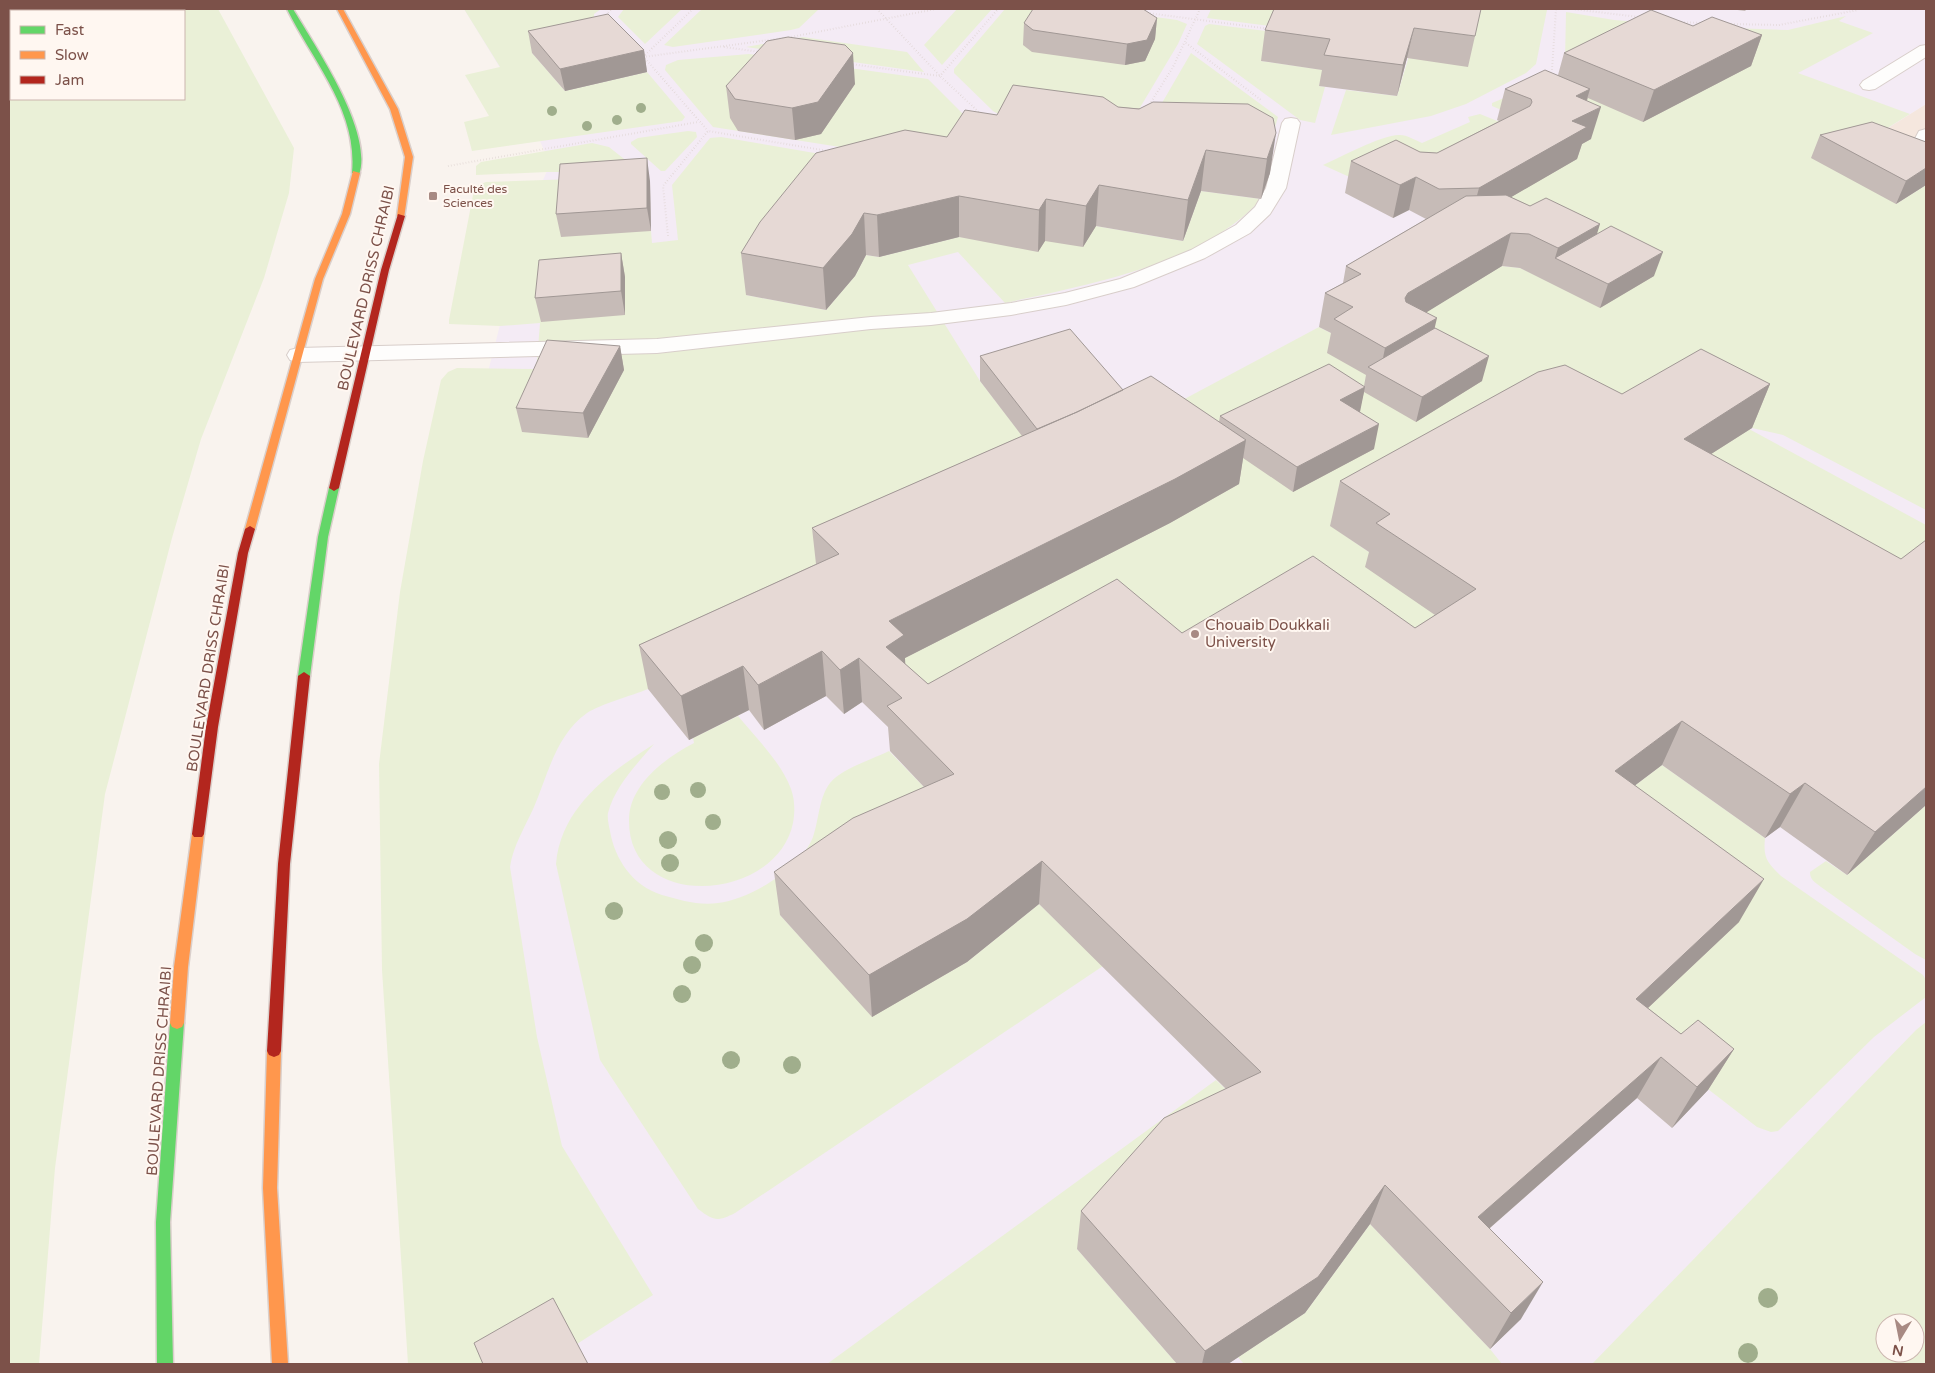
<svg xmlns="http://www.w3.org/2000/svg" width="1935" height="1373" viewBox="0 0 1935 1373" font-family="'Varela Round',sans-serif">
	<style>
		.residential { fill: #f5e7de }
		.education { fill: #f4ebf5; fill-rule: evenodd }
		.green { fill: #eaf0d7; fill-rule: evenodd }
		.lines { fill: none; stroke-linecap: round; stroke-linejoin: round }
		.lane-casing { stroke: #d8ceca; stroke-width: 2 }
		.street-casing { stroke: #d8ceca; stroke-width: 2 }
		.fast-casing { stroke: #dacfcb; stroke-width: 3 }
		.slow-casing { stroke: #dacfcb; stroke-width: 3 }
		.jam-casing { stroke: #dacfcb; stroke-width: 3 }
		.path { stroke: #dcd1ce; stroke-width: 2; stroke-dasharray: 0.5 2.5; stroke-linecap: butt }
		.lane { fill: #fefdfc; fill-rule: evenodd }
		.street { fill: #fefdfc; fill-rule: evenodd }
		.fast { fill: #63d668; fill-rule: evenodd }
		.slow { fill: #ff974d; fill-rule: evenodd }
		.jam { fill: #b3261e; fill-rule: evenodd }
		.tree { fill: #a0ae8c }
		.wall { fill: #c6bbb7 }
		.shaded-wall { fill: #a19895 }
		.building { fill: #e6d9d5; stroke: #a19895 }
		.poi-dot { fill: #a88a83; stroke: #fff7f1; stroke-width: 2 }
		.labels { text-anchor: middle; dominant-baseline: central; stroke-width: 4; stroke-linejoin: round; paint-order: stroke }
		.far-poi-label { font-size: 12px; fill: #7c5149; stroke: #fff7f1; text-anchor: start }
		.street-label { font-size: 15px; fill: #7c5149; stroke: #fff7f1 }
		.poi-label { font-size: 15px; fill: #7c5149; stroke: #fff7f1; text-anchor: start }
	</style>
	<rect width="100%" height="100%" fill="#f9f3ee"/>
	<path class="residential" d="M9,9H81L74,11H11V36L9,37Z
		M1926,104V168L1862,144Z"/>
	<path class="education" d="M464,9H1926V104L1863,144L1926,168V1364H587L577,1344L451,516L529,212L550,164L540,141L500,68ZM1885,1323H1915V1353H1885Z"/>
	<path class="green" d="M81,9H218L294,148L289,193L264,278L201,439L172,538L105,794L55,1168L39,1364H9V37L11,36V99H184V11H74Z
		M464,9H601L594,14V18L532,53L565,91L647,72L685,117L682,121L472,151L464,122L489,116L465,75L500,67Z
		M624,9H682L645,44L618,17Z
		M702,9H819L799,28L791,30L673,47L664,45Z
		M957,9H992L942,65L924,45Z
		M1005,9H1097L1177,20L1187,24L1178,44L1129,126L998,114L993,111L954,73V69Z
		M1211,9H1310L1293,29L1207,18Z
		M1423,9L1547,10L1536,64L1526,73L1466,104L1431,116L1331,135L1346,90L1397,96Z
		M1566,12L1614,20L1651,23L1565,60Z
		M1846,16L1839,21L1873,33L1798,73L1910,114L1862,144L1896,204L1926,185V510L1783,435L1752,428L1684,393L1331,526L1379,559L1462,634L929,728L891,665L1147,419L1319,327L1346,341L1502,266L1520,268L1548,281L1497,228L1511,114L1492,106V103L1678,26L1788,30Z
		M1209,24L1274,32L1261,61L1324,70L1319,86L1325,87L1315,123L1300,120L1197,44L1205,26Z
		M803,37L907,52L924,72L746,47Z
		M1191,53L1278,117L1273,134H1144Z
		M749,54L928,79L984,135L955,165L713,127L665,70L666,65L678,60Z
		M1480,114L1522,131L1365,184L1323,165C1339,158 1383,134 1400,135C1407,135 1415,140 1422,143L1470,122L1468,117Z
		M688,131L696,132L697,137L665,171H661L631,144V142L638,138Z
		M721,137L832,156L746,295L826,310L855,276L866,255L879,257L959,237L1045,241L1096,226L1183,241L1201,191L1261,199C1205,264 1086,285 1005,303L958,252L908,265L980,381L1047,468L648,689C631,696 601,704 587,713C556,735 548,774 534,807C525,827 513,846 510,867L537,1037L562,1146L653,1295L577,1344L485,1364H408L382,970L379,764L400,592L423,461L441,380L448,372L457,368L534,369L537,361L540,323L500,326L449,324V320L474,190L478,185L486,182L574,179L651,231L652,243L678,240L672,185L710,138Z
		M592,143L609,147L633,166L625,172H547L476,175V166L481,162Z
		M1749,429L1926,525V565L1877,603L1667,482Z
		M738,716C756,738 781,762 791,789C795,800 795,812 793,823C777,902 628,913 629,820C629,784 667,757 694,743L693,738Z
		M654,744C637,764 615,786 608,813C607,818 609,826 610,831C615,860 633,886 662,895C680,900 699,906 718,903C751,899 801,868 813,837C819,820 819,797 830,783C841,769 873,759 889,751L954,818L780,915L872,1016L967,962L1039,904L1103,966L735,1213C717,1222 714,1221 698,1209L600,1060L556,864C561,807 609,773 654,744Z
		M1662,765L1765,838C1763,858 1767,862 1781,876L1923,975L1926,980V997L1874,1037L1778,1131L1771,1132L1757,1127L1673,1062L1656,1075L1596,815Z
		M1926,805V960L1915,954L1821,887C1815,882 1810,880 1810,872L1826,861L1847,875Z
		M1926,1022V1364H1592L1916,1030ZM1885,1323H1915V1353H1885Z
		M1216,1080L1251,1113L1077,1249L1177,1364H827Z
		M1370,1224L1490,1349L1502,1364H1244L1238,1357L1305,1313Z"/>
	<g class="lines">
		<defs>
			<path id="lane" d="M1926,45V57L1875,89L1869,90L1863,89L1860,85L1863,81L1920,46Z
				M1291,118L1297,119L1300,123L1286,188L1270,214L1250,233L1205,258L1134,287L1066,305L1011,315L931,325L871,329L657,353L298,362L290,360L287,355L290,350L298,348L657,339L871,317L931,313L1011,303L1065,293L1120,279L1191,250L1236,225L1255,207L1266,188L1282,123L1285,119Z"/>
			<path id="street" d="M1926,129V160L1919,158L1912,144L1919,131Z"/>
			<path id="fast" d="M287,9H293C315,46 374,132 359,175L352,173C358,110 313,62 287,9Z
				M334,485L339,488L328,537L310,676L304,680L298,676L318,537L329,488Z
				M177,1017L182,1019L184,1023L170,1222L173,1364H157L156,1222L170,1023L172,1019Z"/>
			<path id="slow" d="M337,9H343L398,109L413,157L404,218L397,216L405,157L390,109Z
				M353,171L360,173L350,214L323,279L255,529L250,532L246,531L245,529L315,279L342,214Z
				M198,829L202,831L204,834L188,967L184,1023L182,1027L177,1029L172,1027L170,1023L174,967L192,834L194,831Z
				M274,1045L279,1047L281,1051L277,1188L288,1364H272L263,1188L267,1051L269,1047Z"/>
			<path id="jam" d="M398,214L405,216L389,270L339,488L334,491L329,488L381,270Z
				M250,526L255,529L248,553L218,727L204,834L202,837H194L192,834L206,727L238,553L245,529Z
				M304,672L310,676L290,864L281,1051L279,1055L274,1057L269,1055L267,1051L278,864L298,676Z"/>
		</defs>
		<use href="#lane" class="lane-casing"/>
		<use href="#street" class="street-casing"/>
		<use href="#fast" class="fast-casing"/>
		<use href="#slow" class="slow-casing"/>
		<use href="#jam" class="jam-casing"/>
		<path class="path" d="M877,9L940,76L982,115
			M1572,9L1639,17
			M1147,13L1270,29
			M604,17L612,9
			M1678,22L1702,23
			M1728,24L1779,25L1858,10
			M1186,43L1261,100
			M724,47L760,52
			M643,56L708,131
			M643,57L791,37L936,9
			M643,57L693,9
			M850,64L940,76L998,9
			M1552,70L1556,9
			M1148,107L1173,67L1200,9
			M448,166L698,122
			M668,236L663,186L708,131L828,151"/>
		<use href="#lane" class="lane"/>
		<use href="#street" class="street"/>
		<use href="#fast" class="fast"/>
		<use href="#slow" class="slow"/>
		<use href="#jam" class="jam"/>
	</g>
	<g class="tree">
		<circle cx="641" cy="108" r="5"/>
		<circle cx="552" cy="111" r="5"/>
		<circle cx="617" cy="120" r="5"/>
		<circle cx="587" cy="126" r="5"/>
		<circle cx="698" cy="790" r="8"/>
		<circle cx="662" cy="792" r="8"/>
		<circle cx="713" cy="822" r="8"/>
		<circle cx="668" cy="840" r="9"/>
		<circle cx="670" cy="863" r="9"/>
		<circle cx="614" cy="911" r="9"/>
		<circle cx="704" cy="943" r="9"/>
		<circle cx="692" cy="965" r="9"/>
		<circle cx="682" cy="994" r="9"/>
		<circle cx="731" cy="1060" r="9"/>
		<circle cx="792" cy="1065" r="9"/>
		<circle cx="1768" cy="1298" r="10"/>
		<circle cx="1748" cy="1353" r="10"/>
	</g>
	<path class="wall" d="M1274,9L1475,36L1468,67L1407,58L1397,96L1319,86L1322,70L1261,61L1265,30Z
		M1730,9H1747L1745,11Z
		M1157,18L1155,39L1145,61L1125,65L1032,52L1023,45L1024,23Z
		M1693,26L1762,35L1751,66L1643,122L1588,98L1587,101L1591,139L1582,144L1577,159L1511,197L1530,206L1597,234L1654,276L1600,308L1520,268L1502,266L1426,312L1435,328L1482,381L1416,422L1364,392L1359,412L1374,449L1293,492L1243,458L1239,484L1170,523L905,658V664L928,684L1182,633L1415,628L1435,615L1365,567L1369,552L1330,526L1340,481L1622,394L1770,384L1752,428L1711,454L1926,805L1847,875L1780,827L1765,838L1662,765L1635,785L1739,922L1648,1008L1681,1034L1734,1049L1708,1090L1672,1128L1637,1098L1490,1228L1521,1319L1490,1349L1370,1224L1305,1313L1228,1364H1177L1077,1249L1081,1211L1226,1089L1039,904L967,962L872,1017L780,915L774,872L924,787L890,751L888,727L862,702L844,714L826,696L764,730L749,710L689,740L648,689L639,645L816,564L812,528L1022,436L980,381V356L1123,390L1219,422L1220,416L1364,386L1366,375L1327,353L1331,333L1319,327L1325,293L1343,283L1346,266L1426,219L1409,210L1393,218L1345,193L1351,161L1420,152L1437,153L1499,121L1497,120L1505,89L1558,75L1564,53Z
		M528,31L644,50L647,72L565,91L532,53Z
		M855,84L821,134L795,140L738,131L730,118L726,86Z
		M1118,107L1273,118L1270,173L1261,199L1201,191L1183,241L1096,226L1083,247L1045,241L1038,252L959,237L879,257L866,255L855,276L826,310L746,295L741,253L947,137L997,115Z
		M1820,135L1926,142V185L1896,204L1811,158Z
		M650,181L651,231L561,237L556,214Z
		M621,253L625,277V315L541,322L535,298Z
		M620,346L624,370L588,438L522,432L516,408Z"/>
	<path class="shaded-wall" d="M1157,18L1155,39L1145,61L1125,65L1127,44Z
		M1414,28L1407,58L1397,96L1403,65Z
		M1762,35L1751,66L1643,122L1654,90Z
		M644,50L647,72L565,91L560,69Z
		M853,53L855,84L821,134L795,140L792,108Z
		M1590,89L1582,116L1601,107L1591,139L1582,144L1577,159L1470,221L1479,188L1576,96Z
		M1276,133L1270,173L1261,199L1267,159Z
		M1206,150L1201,191L1183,241L1188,200Z
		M647,158L650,181L651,231L647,208Z
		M1926,168V185L1896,204L1906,181Z
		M1416,177L1409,210L1393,218L1400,185Z
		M1099,185L1096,226L1083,247L1086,206Z
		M959,196V237L879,257L877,215Z
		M1046,199L1045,241L1038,252L1039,210Z
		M864,213L866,255L855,276L826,310L823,268Z
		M1600,224L1590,257L1555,258L1558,248Z
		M1511,233L1502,266L1401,328L1405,298L1408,293Z
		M1663,252L1654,276L1600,308L1608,284Z
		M621,253L625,277V315L621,291Z
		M1437,318L1429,352L1380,373L1385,348Z
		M620,346L624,370L588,438L583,413Z
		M1489,356L1482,381L1416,422L1422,397Z
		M1770,384L1752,428L1667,482L1684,439Z
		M1365,387L1360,412L1335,424L1340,400Z
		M1379,424L1374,449L1293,492L1297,467Z
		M1246,440L1239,484L1170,523L905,658L906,680L886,647L889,621Z
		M822,651L826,696L764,730L758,685Z
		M859,658L862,702L844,714L840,670Z
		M743,666L749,710L689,740L681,696Z
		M1682,721L1662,765L1596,815L1615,771Z
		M1805,783L1780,827L1765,838L1790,794Z
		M1926,787V805L1847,875L1875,832Z
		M1042,861L1039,904L967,962L872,1017L869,975Z
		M1764,879L1739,922L1614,1040L1636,999Z
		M1734,1049L1708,1090L1672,1128L1697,1087Z
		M1661,1057L1637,1098L1459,1255L1478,1217Z
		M1385,1185L1370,1224L1305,1313L1228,1364H1202L1205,1351Z
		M1543,1282L1521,1319L1490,1349L1511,1313Z"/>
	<path class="building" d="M1033,9H1143L1157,18L1147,40L1127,44L1033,30L1024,23Z
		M1274,9H1481L1475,36L1414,28L1403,65L1324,55L1330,39L1265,30Z
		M1651,10L1693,26L1712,17L1762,35L1654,90L1564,53Z
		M608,14L644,50L560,69L528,31Z
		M788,37L845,45L853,53L818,102L792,108L735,99L726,86L767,41Z
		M1545,70L1590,89L1576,96L1601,107L1572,121L1587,127L1479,188L1439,189L1416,177L1400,185L1351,161L1396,140L1420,152L1437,153L1530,106L1532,102L1531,99L1505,89Z
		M1013,85L1103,97L1118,107L1139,109L1153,102L1248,104L1273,118L1276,133L1267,159L1206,150L1188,200L1099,185L1086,206L1046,199L1039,210L959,196L877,215L864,213L852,234L823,268L741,253L760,222L816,153L905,130L947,137L965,110L997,115Z
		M1872,122L1926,142V168L1906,181L1820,135Z
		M647,158V208L556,214L560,164Z
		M1506,195L1530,206L1546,198L1600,224L1558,248L1529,234L1511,233L1408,293L1405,298L1406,302L1437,318L1385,348L1334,319L1353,307L1325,293L1361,274L1346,266L1466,196Z
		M1611,226L1663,252L1608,284L1555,258Z
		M621,253V291L535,298L539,260Z
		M1435,328L1489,356L1422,397L1368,367Z
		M1070,329L1123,390L1077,412L1037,429L980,356Z
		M547,340L620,346L583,413L516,408Z
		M1701,349L1770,384L1684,439L1901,559L1926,540V787L1875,832L1805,783L1790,794L1682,721L1615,771L1764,879L1636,999L1681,1034L1698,1020L1734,1049L1697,1087L1661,1057L1478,1217L1543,1282L1511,1313L1385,1185L1318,1277L1205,1351L1081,1211L1164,1118L1261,1072L1042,861L967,919L869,975L774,872L853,818L954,774L887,706L902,698L859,658L840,670L822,651L758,685L743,666L681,696L639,645L839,554L812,528L1077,412L1151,376L1246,440L1175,479L889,621L904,635L886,647L928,684L1117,579L1182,633L1313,556L1415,628L1476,589L1376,523L1390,514L1340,481L1538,372L1565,365L1622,394Z
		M1329,364L1365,387L1340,400L1379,424L1297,467L1220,416Z
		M553,1298L588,1364H483L474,1343Z"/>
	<g class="poi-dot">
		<rect x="428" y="191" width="10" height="10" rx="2.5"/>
		<circle cx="1195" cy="634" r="5"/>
	</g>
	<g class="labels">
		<g class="far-poi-label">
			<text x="443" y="189">Faculté des<tspan x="443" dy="14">Sciences</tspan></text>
		</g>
		<g class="street-label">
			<text transform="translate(366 288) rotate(-77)">BOULEVARD DRISS CHRAIBI</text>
			<text transform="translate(208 668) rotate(-81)">BOULEVARD DRISS CHRAIBI</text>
			<text transform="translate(159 1071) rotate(-86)">BOULEVARD DRISS CHRAIBI</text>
		</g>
		<g class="poi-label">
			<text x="1205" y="625">Chouaib Doukkali<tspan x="1205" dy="17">University</tspan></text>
		</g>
	</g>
	<rect width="1935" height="1373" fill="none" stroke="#7c5149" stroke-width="20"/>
	<rect x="10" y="10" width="175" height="90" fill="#fff7f1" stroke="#cbb5ae"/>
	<rect x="20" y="26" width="25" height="8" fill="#63d668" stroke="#cbb5ae"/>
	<text x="55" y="35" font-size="15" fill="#7c5149">Fast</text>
	<rect x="20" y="51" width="25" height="8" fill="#ff974d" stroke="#cbb5ae"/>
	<text x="55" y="60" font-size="15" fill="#7c5149">Slow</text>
	<rect x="20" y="76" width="25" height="8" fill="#b3261e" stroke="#cbb5ae"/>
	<text x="55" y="85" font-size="15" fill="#7c5149">Jam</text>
	<g transform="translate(1900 1338) rotate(190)"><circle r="24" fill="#fff7f1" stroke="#cbb5ae"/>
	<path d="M0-4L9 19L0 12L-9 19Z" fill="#a88a83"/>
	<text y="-8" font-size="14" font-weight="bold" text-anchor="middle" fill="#7c5149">N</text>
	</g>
</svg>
